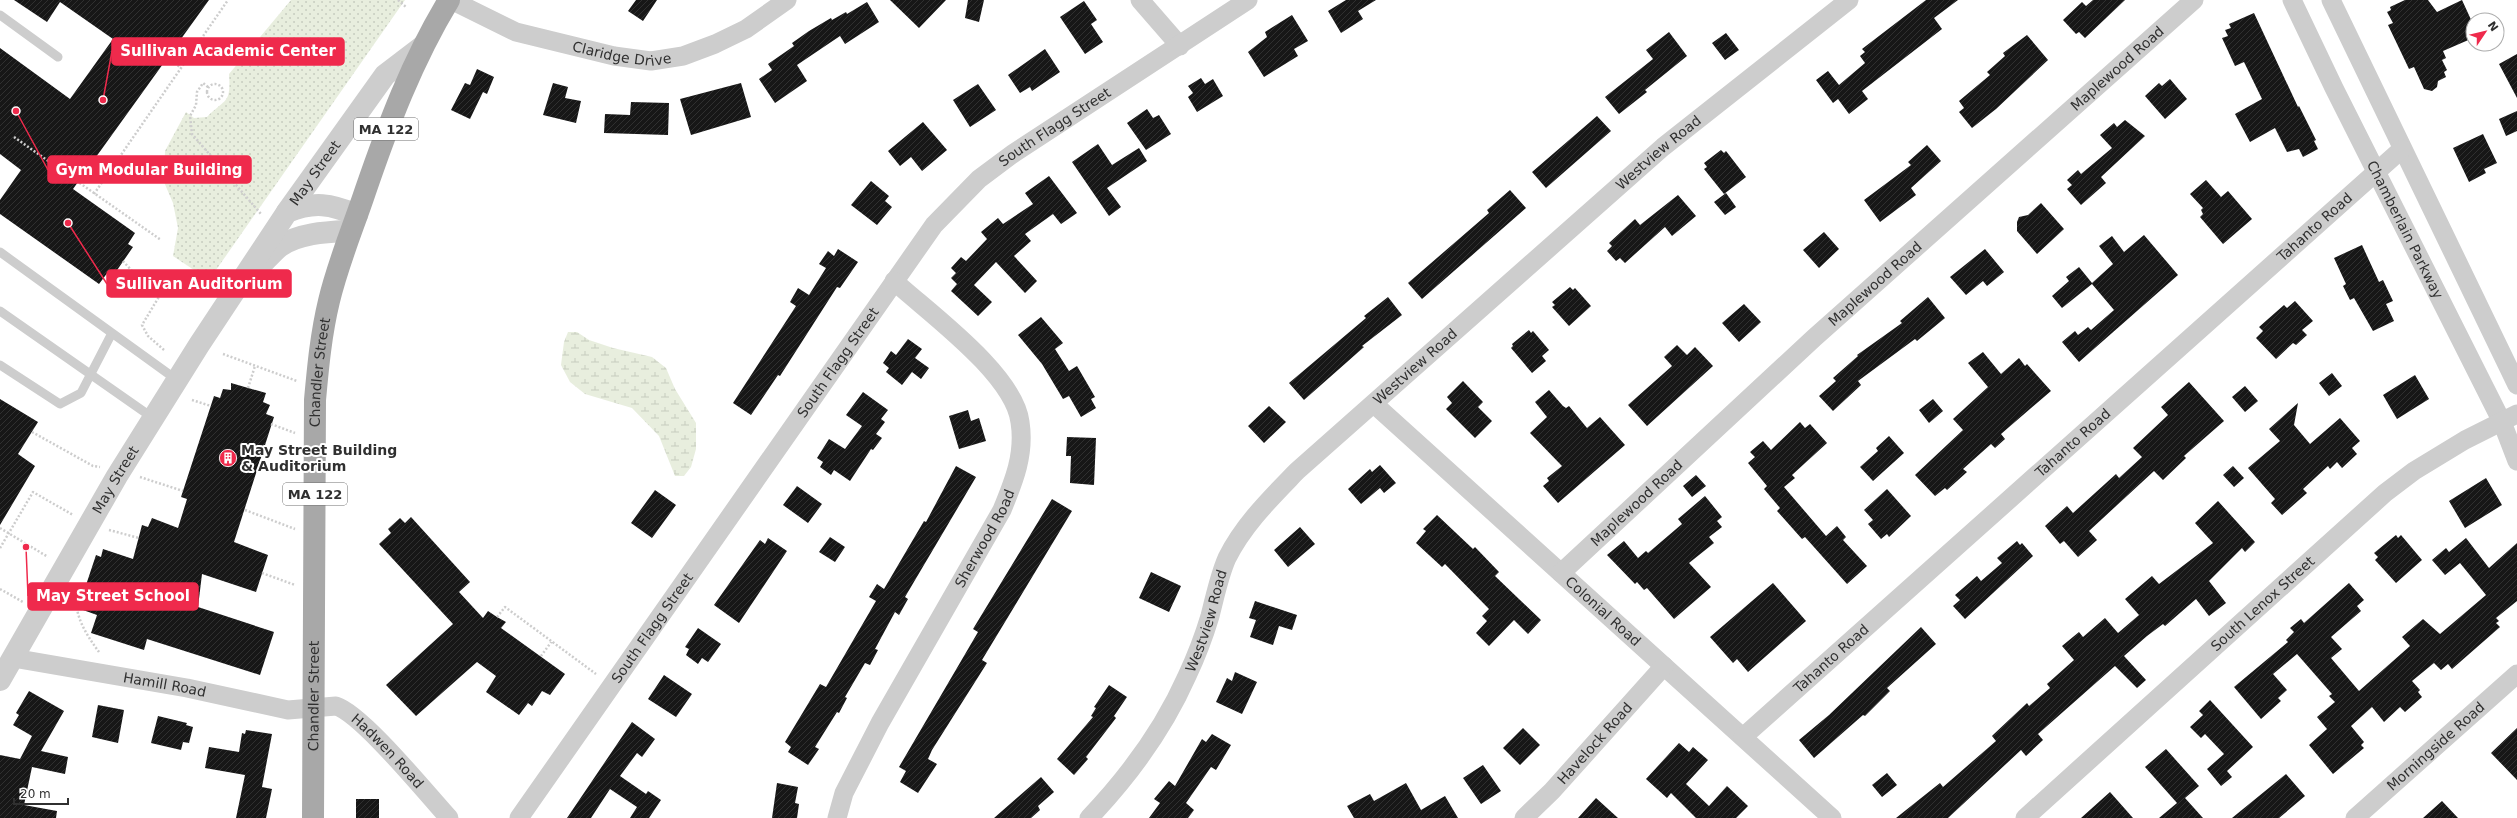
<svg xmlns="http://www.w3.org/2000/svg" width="2517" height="818" viewBox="0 0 2517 818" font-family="'DejaVu Sans',sans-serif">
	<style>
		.grass { fill: url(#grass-dots) }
		.wetland { fill: url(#wetland-marsh) }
		.building { fill: url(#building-hatch) }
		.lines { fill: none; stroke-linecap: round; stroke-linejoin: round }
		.path { stroke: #cdcdcd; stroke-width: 2.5; stroke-dasharray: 2 2; stroke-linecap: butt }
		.service { stroke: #cdcdcd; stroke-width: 9 }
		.minor { stroke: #cdcdcd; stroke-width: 19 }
		.tertiary { stroke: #cdcdcd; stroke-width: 22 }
		.primary { stroke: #a8a8a8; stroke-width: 22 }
		.labels { text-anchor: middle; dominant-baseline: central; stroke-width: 4; stroke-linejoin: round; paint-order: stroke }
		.shield { fill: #fff; stroke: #6e6e6e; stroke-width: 1 }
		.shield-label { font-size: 13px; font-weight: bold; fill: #303030 }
		.street-label { font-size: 14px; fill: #303030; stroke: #fff }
		.poi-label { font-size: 14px; font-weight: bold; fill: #303030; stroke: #fff; text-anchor: start }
		.leader { fill: none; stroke: #ef2a4c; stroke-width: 1.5 }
		.callout-dot { fill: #ef2a4c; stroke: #fff; stroke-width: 1.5 }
		.callout { fill: #ef2a4c; stroke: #ef2a4c; stroke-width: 1.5 }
		.callout-label { font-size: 15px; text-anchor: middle; font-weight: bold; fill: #fff }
	</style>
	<defs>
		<pattern id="grass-dots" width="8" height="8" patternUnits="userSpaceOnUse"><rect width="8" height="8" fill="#e8eede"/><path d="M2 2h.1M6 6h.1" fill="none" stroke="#c7ccbf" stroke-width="1.8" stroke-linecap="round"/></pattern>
		<pattern id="wetland-marsh" width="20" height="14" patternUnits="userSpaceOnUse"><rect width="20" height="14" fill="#e8eede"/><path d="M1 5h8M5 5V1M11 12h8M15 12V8" fill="none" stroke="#c7ccbf"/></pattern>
		<pattern id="building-hatch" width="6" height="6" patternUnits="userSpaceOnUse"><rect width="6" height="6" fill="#171717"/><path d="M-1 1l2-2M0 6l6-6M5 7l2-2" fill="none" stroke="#303030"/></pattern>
	</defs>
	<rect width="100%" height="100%" fill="#fff"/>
	<path class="grass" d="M291,0H405L209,280L173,256L178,228L173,203L164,182L165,151L186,112L194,118L207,117C226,98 231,104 229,74Z"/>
	<path class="wetland" d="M568,332H577L589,340L613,348L652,357L666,368L675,389L696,423V449L691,467L684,476H675L659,436L632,408L585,394L570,382L561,365L564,342Z"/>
	<path class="building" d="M14,0H209L73,189L135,233L128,244L133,247L113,276L108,272L99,284L0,214V200L21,170L0,154V48L70,99L113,39L60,2L47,22Z
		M636,0H657L643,21L628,11Z
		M890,0H946L919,28Z
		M968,0H984L979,22L965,18Z
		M1346,0H1376L1358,11L1363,19L1341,33L1328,11Z
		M1926,0H1958L1934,18L1942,29L1862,91L1868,99L1849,114L1838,99L1833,103L1816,80L1828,71L1839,85L1865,63L1860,56L1865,52L1862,49Z
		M2093,0H2125L2085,38L2079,32L2076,34L2063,20L2082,2L2086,6Z
		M2405,0H2428L2437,12L2462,0L2473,24V38L2443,51L2446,58L2442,60L2447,70L2444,72L2446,77L2438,81L2437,87L2432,91L2424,89L2414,67L2409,69L2388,25L2393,23L2387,12L2391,10L2390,7Z
		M1084,1L1097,20L1091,24L1103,42L1085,54L1060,17Z
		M867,2L879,22L845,44L840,36L797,65L807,81L775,103L759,79L772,70L768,64L794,46L792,43L809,31L831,18L832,20L846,12L847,14Z
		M2254,13L2298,107L2299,106L2316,140L2314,141L2318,149L2303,157L2299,149L2287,152L2275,128L2250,142L2235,114L2262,99L2244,62L2235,66L2222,38L2228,36L2225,30L2231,28L2229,24Z
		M1292,15L1308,41L1294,49L1298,56L1264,77L1248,52L1267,37L1265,32Z
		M1669,32L1687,56L1645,90L1647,92L1619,114L1605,97L1653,59L1646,50Z
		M1726,33L1739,50L1725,60L1712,43Z
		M2027,35L2048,60L1996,109L1972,128L1959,112L1964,108L1959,101L1990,75L1987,72L2005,56L2003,53Z
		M1045,49L1060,72L1032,91L1030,87L1020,93L1008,75Z
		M2517,54V98L2499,64Z
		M477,69L494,77L487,94L483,92L470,119L451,110L465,83L470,85Z
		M1201,78L1205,84L1213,79L1223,96L1197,112L1188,97L1193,93L1188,86Z
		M2170,79L2187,99L2165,119L2145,96L2159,83L2162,86Z
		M553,83L568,87L565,98L581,101L576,123L543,115Z
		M741,83L751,117L691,135L680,99Z
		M978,84L996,110L970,127L953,100Z
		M631,102L669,103L668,135L604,133L605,114L630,115Z
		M1147,109L1153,118L1159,115L1171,134L1146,150L1127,123Z
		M2517,111V131L2506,136L2499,119Z
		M1597,116L1611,131L1546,188L1532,172Z
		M2125,120L2145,136L2101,177L2106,183L2081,205L2067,189L2072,185L2067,180L2078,170L2081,174L2112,148L2100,135L2114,123L2117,127Z
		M923,122L947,150L922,171L911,157L900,166L888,151Z
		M2483,134L2497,163L2484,169L2486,173L2469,182L2453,148Z
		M1098,144L1112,165L1139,148L1147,161L1107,188L1121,207L1109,216L1072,162Z
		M1927,145L1941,161L1911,188L1916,195L1880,222L1864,200L1911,165L1908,162Z
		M1721,150L1724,153L1726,151L1746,177L1724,194L1704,169L1707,167L1704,163Z
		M1049,176L1077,213L1061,224L1053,214L1025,234L1031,241L1014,256L1037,281L1025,293L996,262L974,285L992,302L978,316L951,291L957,284L951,278L956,273L951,268L961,257L966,261L987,239L981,232L998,218L1003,224L1033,204L1025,193Z
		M2206,180L2221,197L2228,191L2252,219L2223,244L2200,217L2203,214L2201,210L2203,208L2190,194Z
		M871,181L889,196L885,201L892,207L877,225L851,205Z
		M1510,190L1526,208L1422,299L1408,283L1489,213L1487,210Z
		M1726,193L1736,207L1725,215L1714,202Z
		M1678,195L1696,216L1672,236L1665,227L1625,263L1620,258L1616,261L1607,251L1612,246L1609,243L1635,219L1640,225Z
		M2041,203L2064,229L2037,254L2017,231V222L2019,217L2028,215Z
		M1824,232L1839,249L1819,268L1803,250Z
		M2144,235L2178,275L2079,362L2062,342L2075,331L2078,335L2088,327L2091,330L2114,310L2092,284L2062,308L2052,296L2069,281L2066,277L2079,267L2092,283L2113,264L2099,246L2112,236L2124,252Z
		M2362,245L2379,282L2383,280L2393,301L2386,304L2394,321L2373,331L2354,298L2350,300L2343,286L2346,284L2334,258Z
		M838,249L858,262L840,288L837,287L780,376L778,375L751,415L733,403L796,306L790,302L798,288L809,295L826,268L819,264L828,251L834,256Z
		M1985,249L2004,272L1987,286L1983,281L1966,295L1950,277Z
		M1570,287L1573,290L1575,288L1591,306L1569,326L1552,307L1555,305L1552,302Z
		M1388,297L1402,315L1362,346L1364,347L1304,400L1289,383L1366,318L1364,316Z
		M1928,297L1945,318L1917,341L1915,339L1858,381L1861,385L1833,411L1819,396L1836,381L1833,378L1858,356L1857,355L1902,323L1900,321Z
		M2295,301L2313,321L2302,330L2307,335L2296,345L2293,343L2276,359L2256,338L2263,331L2259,327L2284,305L2287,308Z
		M1744,304L1761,322L1739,342L1722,323Z
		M1041,317L1063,343L1055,349L1069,371L1077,366L1095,397L1091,399L1096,408L1081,417L1069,396L1063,399L1042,364L1018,335Z
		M1529,330L1531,333L1533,331L1549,350L1542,356L1546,361L1532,373L1511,348L1513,346L1512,344Z
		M908,339L922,349L915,358L929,368L921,379L912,372L902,385L886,372L889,368L883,363L891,351L896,355Z
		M1677,345L1687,355L1695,347L1713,366L1647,426L1628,405L1672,366L1664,357Z
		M1983,352L2001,374L2019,358L2025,366L2027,364L2051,391L2001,434L2005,439L1995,448L1991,444L1963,469L1967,472L1947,490L1945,488L1935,496L1915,475L1963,430L1953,419L1988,387L1968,363Z
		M2332,373L2342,386L2329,396L2319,383Z
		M2415,375L2429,399L2397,419L2383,395Z
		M1463,381L1483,402L1478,407L1492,421L1475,438L1446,409L1452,403L1447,397Z
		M2189,382L2224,421L2184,456L2186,458L2163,480L2154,471L2089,531L2097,540L2078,557L2064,541L2060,544L2045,526L2067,506L2073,513L2116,474L2119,478L2142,457L2133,448L2168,415L2161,407Z
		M231,383L266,393L263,402L270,405L266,414L274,417L234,542L268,555L256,592L202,574L198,607L274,632L260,675L147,639L144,650L91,633L97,615L83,610L86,602L81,600L96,555L101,557L103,549L133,559L142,525L148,527L152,518L178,528L187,499L181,497L214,396L220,398L223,389L231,390Z
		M2245,386L2258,401L2245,412L2232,397Z
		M1549,390L1563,406L1566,408L1569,406L1587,428L1600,417L1625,445L1558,503L1543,486L1549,481L1547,478L1562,466L1530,433L1547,417L1535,402Z
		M863,392L888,410L881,419L885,422L876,434L882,438L873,450L871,449L850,481L834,470L831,475L820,467L823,462L817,458L829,439L845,449L862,426L846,415Z
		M0,399L38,422L18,454L35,466L0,525Z
		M1933,399L1943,411L1929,423L1919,410Z
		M2298,403L2294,425L2310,444L2340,418L2360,441L2352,448L2357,454L2342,468L2337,462L2330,469L2328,466L2303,489L2307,493L2282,515L2271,503L2275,499L2248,468L2280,441L2269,429Z
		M1269,406L1286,422L1264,443L1248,426Z
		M968,410L971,421L979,418L986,441L959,449L949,416Z
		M1800,422L1805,428L1810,424L1827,443L1792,475L1795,478L1784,487L1826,536L1837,526L1846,537L1843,540L1867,566L1847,584L1805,537L1802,539L1777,511L1780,508L1764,489L1767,486L1748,463L1755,457L1750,452L1763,441L1771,450Z
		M1889,436L1904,453L1873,481L1860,467L1878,451L1876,448Z
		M1067,437L1096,438L1094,485L1070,483L1071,456H1066Z
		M1380,465L1396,483L1384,493L1380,488L1361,504L1348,489L1370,469L1372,472Z
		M956,466L976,477L905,597L908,599L899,615L895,612L875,649L878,650L870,665L865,663L845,697L847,698L839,713L837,712L815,747L819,749L808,765L788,752L791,747L785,742L820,684L826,687L876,601L869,597L877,584L884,589L924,521L926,522Z
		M2233,466L2244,478L2234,487L2223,475Z
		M1696,475L1706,486L1692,497L1683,486Z
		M2486,478L2502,505L2465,528L2449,501Z
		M797,486L822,504L808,523L783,505Z
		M1887,489L1911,516L1889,537L1887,534L1881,539L1868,524L1873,520L1864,510Z
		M655,490L676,505L652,538L631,523Z
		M1705,496L1722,517L1717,521L1722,527L1709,537L1714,543L1689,563L1711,587L1674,619L1647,588L1644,590L1637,582L1635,584L1607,555L1624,541L1638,558L1646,551L1648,553L1682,524L1678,519Z
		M1052,499L1072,511L982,660L987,663L932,750L928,759L937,764L918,793L900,782L906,771L899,767L978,632L973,629Z
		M2218,501L2255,542L2245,552L2242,548L2209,581L2226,603L2209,616L2196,599L2165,626L2163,624L2147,636L2124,656L2146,680L2137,688L2115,666L2038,734L2043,740L2026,756L2021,750L1948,818H1896L1940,783L1943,787L1996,741L1992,736L1994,734L2027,703L2029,706L2050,688L2047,684L2074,660L2062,646L2079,632L2083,637L2105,618L2118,633L2139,615L2125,599L2152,576L2159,584L2213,543L2195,523Z
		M1437,515L1473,549L1475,547L1499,572L1495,576L1541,620L1528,634L1514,620L1489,646L1476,633L1487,621L1482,616L1489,609L1445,564L1442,567L1416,543L1426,531L1423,529Z
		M411,517L470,582L459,592L483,618L488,611L497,617L506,622L501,628L565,674L550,695L542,691L532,706L528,703L519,715L486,692L496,676L477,662L416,716L386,685L453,624L379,544L391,533L388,529L400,518L405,523Z
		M1300,527L1315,544L1288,567L1274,550Z
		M2396,535L2398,538L2401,535L2422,560L2396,583L2375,560L2378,557L2374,553Z
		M830,537L845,547L835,562L819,552Z
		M768,538L787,551L739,623L714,605L760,540L765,544Z
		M2466,538L2489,568L2517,543V601L2496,618L2499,621L2496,623L2500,627L2452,669L2448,664L2441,670L2434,663L2412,681L2420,690L2418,692L2422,697L2405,712L2400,707L2384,722L2372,707L2351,726L2364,742L2361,745L2364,748L2333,774L2309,745L2327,729L2317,717L2335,702L2329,696L2332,694L2297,654L2273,674L2287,690L2278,698L2281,701L2261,719L2234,687L2288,642L2286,640L2294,632L2290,628L2301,619L2304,623L2349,583L2364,600L2357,606L2361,611L2331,637L2342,649L2331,658L2359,691L2410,646L2402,637L2423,619L2440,634L2486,595L2460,563L2445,575L2432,560L2446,548L2449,552Z
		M2017,541L2020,545L2022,543L2033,556L1965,619L1953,606L1960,600L1955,595L1977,576L1981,581L2002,563L1997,558Z
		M1151,572L1181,586L1169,612L1139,598Z
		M1773,583L1806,621L1748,672L1737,659L1733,663L1710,637Z
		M1255,601L1297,615L1292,630L1279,626L1273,645L1250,637L1256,620L1249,618Z
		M1921,627L1936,644L1887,688L1890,691L1865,716L1863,715L1814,758L1799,740L1829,715Z
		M698,628L721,644L708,662L702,658L698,664L686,655L689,649L685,647Z
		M1235,672L1257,682L1242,714L1216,702L1227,678L1232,681Z
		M664,675L692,694L676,717L648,699Z
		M1109,685L1127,697L1114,716L1116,718L1086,757L1088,759L1074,775L1057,759L1093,717L1091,716L1096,708L1094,707Z
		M29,691L64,711L41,751L68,757L65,774L32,767L24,805L57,811L56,818H0V755L20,759L32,736L13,725L19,715L16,713Z
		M2210,700L2253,747L2227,771L2232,777L2221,786L2207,769L2224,754L2205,734L2201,738L2190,727L2203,715L2199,711Z
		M98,705L124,710L118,743L92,737Z
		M158,716L187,723L186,725L193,727L189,743L183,742L181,750L151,743Z
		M632,722L655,739L642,757L637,753L620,776L646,794L648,791L661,800L649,818H630L637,807L610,789L591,818H567Z
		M1523,728L1540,745L1520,765L1503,748Z
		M2517,728V780L2491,753Z
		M246,730L272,734L262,787L272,789L266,818H236L245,775L205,768L209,747L239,752L242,733L245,734Z
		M1212,734L1231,745L1216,770L1211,767L1186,803L1194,810L1188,818H1149L1160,803L1154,799L1169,781L1175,786L1202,739L1206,742Z
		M1679,743L1689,752L1693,747L1708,760L1686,784L1709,806L1727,786L1748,806L1736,818H1696L1671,793L1667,798L1646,779Z
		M2166,749L2199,786L2185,798L2203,818H2159L2177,803L2145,767Z
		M1483,765L1501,791L1481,804L1463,778Z
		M1887,773L1897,785L1882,797L1872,785Z
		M2286,774L2305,796L2279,818H2232Z
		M1041,777L1054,792L1038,806L1040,810L1031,818H994Z
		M777,783L798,787L795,803L799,804L797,818H772Z
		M1406,783L1421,810L1445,796L1458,818H1354L1347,806L1370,794L1374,801Z
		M2110,792L2133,818H2081Z
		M1596,798L1618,818H1578Z
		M356,799H379V818H356Z
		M2442,801L2458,818H2423Z"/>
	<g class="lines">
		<path class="path" d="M398,0L406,7
			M224,52L238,63
			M168,58L180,67
			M207 92a8 8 0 1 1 16 0a8 8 0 1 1-16 0Z
			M208,87L203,83L197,92L196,105L190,116L192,134L261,214
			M14,137L161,240
			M94,194L228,0
			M123,261L132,271
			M164,350L148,336L142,325L166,285C181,281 193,280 207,289
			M223,354L297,381
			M248,388L255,366
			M192,400L211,406
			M271,424L295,433
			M32,432L93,466L100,467
			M140,477L183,491
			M245,510L295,529
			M0,528L48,557
			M109,530L139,538
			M0,548L33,492L73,515
			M262,573L295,585
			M77,588C72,612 85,633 99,652
			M0,589L23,602
			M497,617L505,607L596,674
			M541,656L552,641"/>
		<path class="service" d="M0,15L58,57
			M0,252L177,380
			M0,311L153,418
			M0,365L60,404L81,393L112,333"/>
		<g class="minor">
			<path id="s1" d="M451,0L516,32L614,56L651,61L683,56L715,44L746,29L787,0"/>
			<path d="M1140,0L1180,46"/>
			<path id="s2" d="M2292,0L2334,88L2502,422L2517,461"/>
			<path d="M2331,0L2517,385"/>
			<path id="s3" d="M1374,404L1832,818"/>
			<path id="s4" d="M1561,573L1814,338L2194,0"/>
			<path id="s5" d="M13,658L187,688L288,710L336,706C362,714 427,794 449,818"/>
			<path id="s6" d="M1743,737L2402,149"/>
			<path id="s7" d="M519,818L934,225L979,179L1014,153L1248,0"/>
			<path id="s8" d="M837,818L844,793L880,723L1002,510C1014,481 1025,454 1020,422C1014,374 929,313 894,281"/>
			<path id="s9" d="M1089,818C1128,777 1164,728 1187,676C1196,657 1204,636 1210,616C1215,597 1219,576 1227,558C1244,524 1271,498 1297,471L1663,147L1849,0"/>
			<path id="s10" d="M1524,818L1552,791L1664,666"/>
			<path id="s11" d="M2025,818L2385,493L2414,471L2465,440L2517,414"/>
			<path id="s12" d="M2355,818L2517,674"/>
		</g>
		<g class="tertiary">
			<path id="s13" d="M287,212L385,75L423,46"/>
			<path d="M261,265C267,259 273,252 279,247C298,233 327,232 349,231"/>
			<path id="s14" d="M0,680L117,476L199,345L287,212C314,201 331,204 357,215"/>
		</g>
		<path class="primary" id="s15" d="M313,818L315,400C318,367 321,334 329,301C338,263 353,228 365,192C388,125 412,61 449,0"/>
	</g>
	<defs>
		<symbol id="building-disc" viewBox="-11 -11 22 22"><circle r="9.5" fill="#ef2a4c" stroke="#fff"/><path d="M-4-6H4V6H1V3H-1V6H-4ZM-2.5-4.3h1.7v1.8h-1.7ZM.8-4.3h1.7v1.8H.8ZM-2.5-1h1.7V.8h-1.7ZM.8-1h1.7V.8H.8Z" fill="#fff"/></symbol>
	</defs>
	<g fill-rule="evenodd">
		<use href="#building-disc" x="218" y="448" width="20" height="20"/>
	</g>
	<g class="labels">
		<g class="shield">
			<rect x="354" y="118" width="64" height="22" rx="3"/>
			<rect x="283" y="483" width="64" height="22" rx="3"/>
		</g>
		<g class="shield-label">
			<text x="386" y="129">MA 122</text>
			<text x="315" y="494">MA 122</text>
		</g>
		<g class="street-label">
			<text stroke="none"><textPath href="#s1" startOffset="181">Claridge Drive</textPath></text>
			<text stroke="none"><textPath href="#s4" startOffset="751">Maplewood Road</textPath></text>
			<text stroke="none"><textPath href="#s7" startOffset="880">South Flagg Street</textPath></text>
			<text stroke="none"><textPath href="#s9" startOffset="892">Westview Road</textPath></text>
			<text stroke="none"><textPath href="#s13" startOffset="48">May Street</textPath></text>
			<text stroke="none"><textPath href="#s6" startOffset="766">Tahanto Road</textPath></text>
			<text stroke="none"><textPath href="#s2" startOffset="256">Chamberlain Parkway</textPath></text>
			<text stroke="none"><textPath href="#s4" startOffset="427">Maplewood Road</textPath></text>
			<text stroke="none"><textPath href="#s7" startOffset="556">South Flagg Street</textPath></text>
			<text stroke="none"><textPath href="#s9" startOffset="568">Westview Road</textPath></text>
			<text stroke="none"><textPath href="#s15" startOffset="446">Chandler Street</textPath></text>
			<text stroke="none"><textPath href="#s6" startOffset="442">Tahanto Road</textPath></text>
			<text stroke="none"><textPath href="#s14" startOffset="231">May Street</textPath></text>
			<text stroke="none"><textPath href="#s4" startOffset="103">Maplewood Road</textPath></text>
			<text stroke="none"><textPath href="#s8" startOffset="317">Sherwood Road</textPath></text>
			<text stroke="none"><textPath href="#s11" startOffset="320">South Lenox Street</textPath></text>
			<text stroke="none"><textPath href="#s3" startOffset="309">Colonial Road</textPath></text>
			<text stroke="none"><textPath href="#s9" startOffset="232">Westview Road</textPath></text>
			<text stroke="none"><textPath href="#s7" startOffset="232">South Flagg Street</textPath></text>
			<text stroke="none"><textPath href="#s6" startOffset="118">Tahanto Road</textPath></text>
			<text stroke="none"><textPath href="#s5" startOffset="154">Hamill Road</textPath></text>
			<text stroke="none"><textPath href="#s15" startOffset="122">Chandler Street</textPath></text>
			<text stroke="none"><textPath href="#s10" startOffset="103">Havelock Road</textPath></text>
			<text stroke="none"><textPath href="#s12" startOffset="108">Morningside Road</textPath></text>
			<text stroke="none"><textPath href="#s5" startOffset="397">Hadwen Road</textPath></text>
		</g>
		<g class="poi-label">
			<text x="241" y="450">May Street Building<tspan x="241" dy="16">&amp; Auditorium</tspan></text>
		</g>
	</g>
	<path class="leader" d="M103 100L112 51M16 111L48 170M68 223L107 284M26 547L28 596"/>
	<g class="callout-dot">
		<circle cx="103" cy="100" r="4"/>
		<circle cx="16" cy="111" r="4"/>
		<circle cx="68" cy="223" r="4"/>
		<circle cx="26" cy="547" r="4"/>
	</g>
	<g class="callout">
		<rect x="112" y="38" width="232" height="27" rx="4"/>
		<rect x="48" y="156" width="203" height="27" rx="4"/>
		<rect x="107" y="270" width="184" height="27" rx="4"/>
		<rect x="28" y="583" width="170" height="27" rx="4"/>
	</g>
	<g class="callout-label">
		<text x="228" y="56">Sullivan Academic Center</text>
		<text x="149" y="175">Gym Modular Building</text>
		<text x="199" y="289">Sullivan Auditorium</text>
		<text x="113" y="601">May Street School</text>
	</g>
	<g transform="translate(2485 32) rotate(55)"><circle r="19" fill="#ffffff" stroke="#acacac"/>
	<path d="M0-3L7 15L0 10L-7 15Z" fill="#ef2a4c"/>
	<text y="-6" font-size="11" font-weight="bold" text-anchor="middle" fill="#303030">N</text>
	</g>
	<path d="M14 798v6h54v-6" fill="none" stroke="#303030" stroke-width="2"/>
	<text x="20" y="798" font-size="12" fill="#303030" stroke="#ffffff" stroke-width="3" paint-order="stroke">20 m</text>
</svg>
